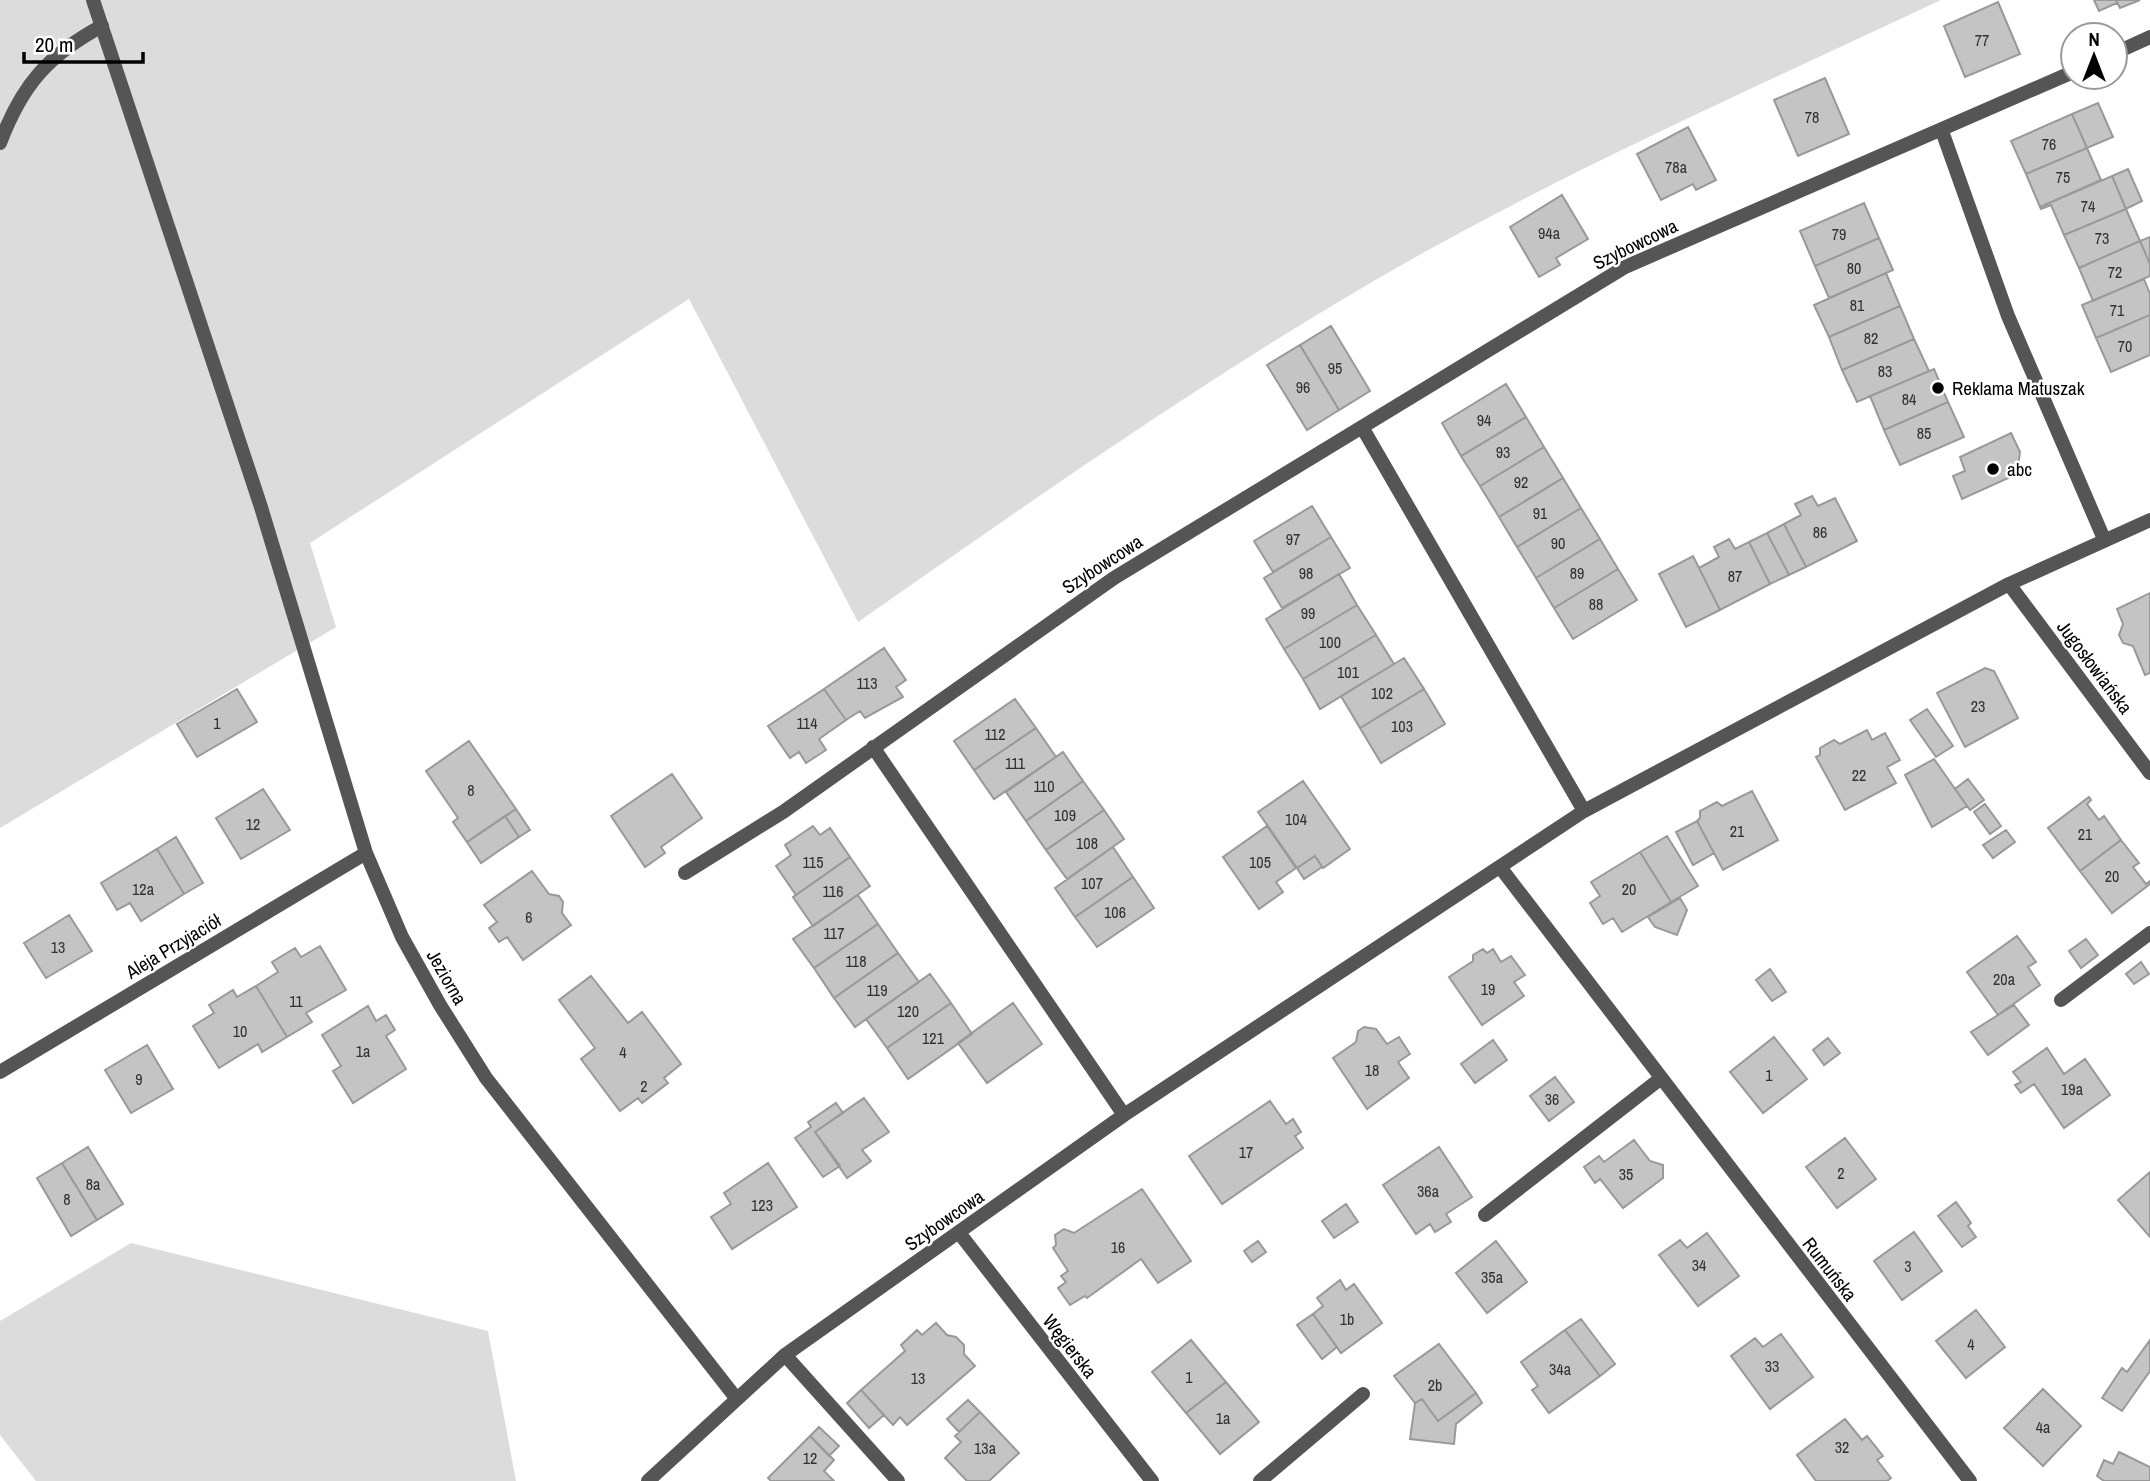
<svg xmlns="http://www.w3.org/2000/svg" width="2150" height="1481" viewBox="0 0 2150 1481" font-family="'Archivo Narrow',sans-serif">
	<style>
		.grass { fill: #dcdcdc }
		.building { fill: #c4c4c4; stroke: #999; stroke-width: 2 }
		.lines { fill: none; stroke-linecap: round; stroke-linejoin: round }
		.service { stroke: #555; stroke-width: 14 }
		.minor { stroke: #555; stroke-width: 14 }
		.poi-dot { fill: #000; stroke: #fff; stroke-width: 2.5 }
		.labels { text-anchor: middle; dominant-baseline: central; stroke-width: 5; stroke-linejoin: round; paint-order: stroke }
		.number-label { font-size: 16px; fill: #313131 }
		.street-label { font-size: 19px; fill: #000; stroke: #fff }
		.poi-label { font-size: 19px; fill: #000; stroke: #fff; text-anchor: start }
	</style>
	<rect width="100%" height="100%" fill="#fff"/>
	<path class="grass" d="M0,0H1941C1767,82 1590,160 1421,254C1225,364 1042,494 858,622L689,299L310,543L336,627L0,828Z
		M131,1243L488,1331L516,1481H36L0,1435V1321Z"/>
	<path class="building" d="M2094,0H2116L2117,3L2099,11Z
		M2116,0H2140L2120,8Z
		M1998,2L2020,54L1965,77L1944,26Z
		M1825,78L1849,134L1798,156L1774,100Z
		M2098,103L2113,137L2087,148L2072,114Z
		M2072,114L2087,148L2026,174L2011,141Z
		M1688,127L1716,180L1696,190L1693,184L1661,200L1637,154Z
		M2087,148L2101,180L2040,207L2026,174Z
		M2128,169L2142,201L2126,209L2112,176Z
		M2112,176L2126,209L2064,235L2051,205L2041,209L2040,207Z
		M1562,195L1588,239L1556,258L1560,265L1539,277L1510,227Z
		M1864,203L1879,238L1815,266L1800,231Z
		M2126,209L2140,241L2079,268L2064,235Z
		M2150,237V264L2140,241Z
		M1879,238L1893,270L1829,298L1815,266Z
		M2140,241L2150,264V276L2093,301L2079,268Z
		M1886,273L1900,306L1829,337L1814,305Z
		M2144,279L2150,294V315L2096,338L2082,305Z
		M1900,306L1914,339L1842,370L1829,337Z
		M2150,315V355L2111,372L2096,338Z
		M1331,326L1370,391L1339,410L1300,345Z
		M1914,339L1929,371L1857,402L1842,370Z
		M1300,345L1339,410L1307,430L1267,365Z
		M1934,369L1948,402L1884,430L1870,396Z
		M1506,384L1526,417L1461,456L1442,423Z
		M1948,402L1964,437L1900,465L1884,430Z
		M1526,417L1544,447L1480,486L1461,456Z
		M2011,433L2020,452L2017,474L1962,499L1953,476L1965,471L1960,457Z
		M1544,447L1563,478L1499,517L1480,486Z
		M1563,478L1581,508L1517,547L1499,517Z
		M1812,496L1818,506L1835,498L1857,541L1806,567L1784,524L1801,515L1795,504Z
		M1312,506L1331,537L1273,572L1254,541Z
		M1581,508L1600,539L1536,578L1517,547Z
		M1784,524L1806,567L1789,575L1767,533Z
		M1767,533L1789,575L1770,584L1749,542Z
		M1331,537L1350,568L1282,608L1264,578Z
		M1600,539L1618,569L1554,608L1536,578Z
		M1729,539L1735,549L1749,542L1770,584L1720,610L1699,568L1719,557L1714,547Z
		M1693,556L1720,610L1686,627L1659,574Z
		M1618,569L1637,600L1573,639L1554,608Z
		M1339,574L1357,605L1284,649L1266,619Z
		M2150,593V673L2145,675L2133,646L2123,643L2119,635L2123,624L2117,609Z
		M1357,605L1376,635L1303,679L1284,649Z
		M1376,635L1394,664L1320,709L1303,679Z
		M884,648L906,680L896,687L903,697L865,718L860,711L846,720L824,689Z
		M1404,658L1424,689L1360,728L1341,696Z
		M1985,668L1994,671L2018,718L1965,747L1937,693Z
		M237,689L257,722L197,757L177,724Z
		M824,689L846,720L819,739L826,750L806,763L799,752L790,758L768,726Z
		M1424,689L1445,724L1381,763L1360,728Z
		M1015,699L1036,728L974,770L954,741Z
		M1927,709L1953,746L1936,757L1910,720Z
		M1036,728L1056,757L994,799L974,770Z
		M1867,730L1872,740L1885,733L1900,760L1887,767L1896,783L1845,810L1816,757L1820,755V748L1834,740L1840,744Z
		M469,741L516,809L467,842L453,822L458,818L426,771Z
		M1063,752L1083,781L1026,821L1006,792Z
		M1934,759L1967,806L1932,827L1905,775Z
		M672,774L702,818L661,847L665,853L645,867L611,816Z
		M1968,779L1984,800L1970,810L1955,789Z
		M1083,781L1104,810L1046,850L1026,821Z
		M1303,781L1350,849L1323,868L1315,856L1297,868L1258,812Z
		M263,789L290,830L241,859L216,818Z
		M1752,791L1778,840L1723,870L1697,821L1700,818V811L1717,802L1722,806Z
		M2089,797L2091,800L2087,804L2099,820L2104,816L2121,840L2080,871L2048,828Z
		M1985,804L2001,826L1990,834L1974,812Z
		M516,809L530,830L519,837L505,816Z
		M1104,810L1124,839L1067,879L1046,850Z
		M505,816L519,837L481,863L467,842Z
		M1697,821L1714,853L1693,865L1676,832Z
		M813,826L820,835L830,828L850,857L796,895L776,866L791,855L785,845Z
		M1267,826L1296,868L1276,882L1283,892L1259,909L1223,857Z
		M2006,830L2015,842L1993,858L1983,845Z
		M1667,836L1698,886L1671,902L1640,852Z
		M176,837L203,883L184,894L157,849Z
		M2121,840L2139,863L2133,867L2146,884L2150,881V884L2112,913L2080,871Z
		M1113,847L1133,877L1075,917L1055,888Z
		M157,849L184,894L141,921L130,903L117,910L101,883Z
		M1640,852L1671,902L1622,932L1613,918L1603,924L1590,903L1600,896L1591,882Z
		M1315,856L1322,867L1304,879L1297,868Z
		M850,857L870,886L813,926L793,897Z
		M532,871L549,894L559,896L563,902L562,913L571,925L523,960L507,937L499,942L489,928L497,922L484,905Z
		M1133,877L1154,908L1097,947L1075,917Z
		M858,895L878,924L814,968L793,939Z
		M1680,898L1687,910L1677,935L1655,927L1648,917Z
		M69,915L92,951L46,978L24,943Z
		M878,924L898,953L834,998L814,968Z
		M2017,936L2036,962L2028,967L2040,985L1998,1015L1967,972Z
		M2086,939L2098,955L2081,968L2069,951Z
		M320,946L346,990L306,1013L312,1022L287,1037L256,986L278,972L272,962L295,948L301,957Z
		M1483,949L1487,953L1493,949L1501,962L1511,956L1525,975L1514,982L1524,996L1482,1025L1449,977L1473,961V955Z
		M898,953L919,982L855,1027L834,998Z
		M2141,962L2149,974L2134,984L2126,974Z
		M1770,969L1786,992L1772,1001L1756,980Z
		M930,974L951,1003L887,1048L866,1019Z
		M591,976L628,1023L642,1012L681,1064L664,1078L668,1083L642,1103L638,1098L620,1111L581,1059L595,1048L559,1000Z
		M256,986L287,1037L262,1052L258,1044L219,1068L193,1026L214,1013L209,1005L233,990L237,997Z
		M951,1003L972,1034L908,1079L887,1048Z
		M1013,1003L1042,1044L987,1083L958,1043Z
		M2014,1005L2029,1025L1988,1055L1971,1032Z
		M368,1006L376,1021L386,1015L395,1030L386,1036L406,1069L353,1103L333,1071L341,1066L322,1035Z
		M1364,1027L1376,1029L1387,1044L1399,1037L1410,1054L1398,1062L1409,1078L1367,1109L1333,1058L1356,1042L1358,1031Z
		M1774,1037L1807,1079L1763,1113L1730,1072Z
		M1828,1038L1840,1053L1824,1065L1813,1050Z
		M1493,1040L1507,1060L1475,1083L1461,1064Z
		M147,1045L173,1089L131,1113L105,1070Z
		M2047,1048L2064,1074L2085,1059L2110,1095L2064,1128L2034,1084L2021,1093L2015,1085L2021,1082L2013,1072Z
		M1555,1077L1574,1102L1549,1121L1530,1096Z
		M864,1098L889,1132L862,1150L871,1161L847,1178L815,1132Z
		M1270,1101L1286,1124L1293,1119L1301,1132L1295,1136L1303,1148L1222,1204L1189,1156Z
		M836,1103L843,1113L815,1132L840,1166L823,1177L795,1138L811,1127L808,1122Z
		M1845,1138L1876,1179L1837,1208L1806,1167Z
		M1634,1140L1650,1161L1663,1165V1178L1623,1208L1600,1179L1595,1183L1584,1167L1599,1156L1604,1162Z
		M88,1147L123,1204L97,1220L62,1163Z
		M1439,1147L1472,1197L1446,1214L1451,1222L1435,1232L1430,1224L1416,1234L1383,1185Z
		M62,1163L97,1220L71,1236L37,1178Z
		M768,1163L797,1207L732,1249L711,1217L731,1204L724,1193Z
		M2150,1172V1237L2118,1200Z
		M1142,1189L1191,1261L1158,1283L1141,1259L1087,1298L1085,1296L1070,1305L1058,1288L1066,1282L1061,1276L1068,1271L1053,1248L1056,1245L1055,1235L1064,1229L1074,1233Z
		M1956,1202L1971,1223L1968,1226L1976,1237L1962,1247L1938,1216Z
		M1346,1204L1358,1222L1334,1238L1322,1221Z
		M1914,1232L1942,1271L1902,1300L1874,1261Z
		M1707,1233L1739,1276L1698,1306L1659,1255L1680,1240L1687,1248Z
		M1258,1241L1266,1252L1252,1262L1244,1251Z
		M1496,1241L1527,1282L1487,1313L1456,1273Z
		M1340,1280L1346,1290L1354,1284L1382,1323L1341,1353L1313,1314L1323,1306L1317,1298Z
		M1976,1310L2005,1347L1966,1378L1936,1341Z
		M1313,1314L1337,1347L1322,1359L1297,1325Z
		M1581,1319L1615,1364L1600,1376L1565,1330Z
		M936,1323L947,1335L956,1337L964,1345V1354L975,1366L907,1425L900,1417L893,1425L861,1390L905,1351L901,1345L917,1330L922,1335Z
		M1565,1330L1600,1376L1549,1413L1532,1390L1538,1386L1521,1362Z
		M1781,1334L1813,1377L1770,1409L1731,1356L1755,1338L1763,1347Z
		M1191,1340L1226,1382L1186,1413L1152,1372Z
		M2150,1340V1371L2122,1411L2102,1398L2122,1368L2127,1372Z
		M1439,1344L1476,1393L1438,1421L1422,1399L1415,1403L1394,1376Z
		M1226,1382L1259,1422L1220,1454L1186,1413Z
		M2043,1389L2081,1426L2043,1466L2004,1428Z
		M861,1390L884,1415L869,1428L847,1403Z
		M1476,1393L1482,1403L1456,1424L1454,1444L1410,1439L1415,1403L1422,1399L1438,1421Z
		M968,1400L980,1412L959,1432L947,1419Z
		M980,1412L1019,1453L989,1481H967L945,1458L961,1442L955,1436Z
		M1845,1419L1862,1440L1867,1436L1883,1456L1877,1460L1891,1478L1887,1481H1816L1797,1455Z
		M819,1427L839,1446L829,1456L810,1436Z
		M810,1436L834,1460L824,1471L834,1481H771L768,1478Z
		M2119,1452L2150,1467V1481H2104L2097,1476L2104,1460L2113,1464Z"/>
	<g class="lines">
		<path class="service" d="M0,143C22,85 48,55 102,26"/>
		<path class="minor" d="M93,0L260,504L366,853L402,937L440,1005L486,1078L736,1398
			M2115,53L2150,37
			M1942,131L2008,316L2104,539
			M1362,427L1584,811
			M2009,584L2150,773
			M873,747L1124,1115
			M1500,867L1970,1481
			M685,873L783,812L1114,578L1625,267L2073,72
			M2061,1000L2150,933
			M0,1072L366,853
			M1485,1215L1660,1079
			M960,1234L1152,1481
			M785,1355L898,1481
			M648,1481L785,1355L1124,1115L1584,811L2009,584L2150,520
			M1260,1481L1363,1394"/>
	</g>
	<g class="poi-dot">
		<circle cx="1938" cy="388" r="7"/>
		<circle cx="1993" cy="469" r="7"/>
	</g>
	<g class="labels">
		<g class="number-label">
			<text x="1982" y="40">77</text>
			<text x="1812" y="117">78</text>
			<text x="2049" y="144">76</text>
			<text x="1676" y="167">78a</text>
			<text x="2063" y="177">75</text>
			<text x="2088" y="206">74</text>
			<text x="1549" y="233">94a</text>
			<text x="1839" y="234">79</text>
			<text x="2102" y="238">73</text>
			<text x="1854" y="268">80</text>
			<text x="2115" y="272">72</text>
			<text x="1857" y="305">81</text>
			<text x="2117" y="310">71</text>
			<text x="1871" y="338">82</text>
			<text x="2125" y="346">70</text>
			<text x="1335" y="368">95</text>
			<text x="1885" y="371">83</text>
			<text x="1303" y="387">96</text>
			<text x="1909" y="399">84</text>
			<text x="1484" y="420">94</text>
			<text x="1924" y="433">85</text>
			<text x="1503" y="452">93</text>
			<text x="1521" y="482">92</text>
			<text x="1540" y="513">91</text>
			<text x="1820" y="532">86</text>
			<text x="1293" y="539">97</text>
			<text x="1558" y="543">90</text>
			<text x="1306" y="573">98</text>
			<text x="1577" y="573">89</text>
			<text x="1735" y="576">87</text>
			<text x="1596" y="604">88</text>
			<text x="1308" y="613">99</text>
			<text x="1330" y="642">100</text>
			<text x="1348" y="672">101</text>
			<text x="867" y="683">113</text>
			<text x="1382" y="693">102</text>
			<text x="1978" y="706">23</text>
			<text x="217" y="723">1</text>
			<text x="807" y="723">114</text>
			<text x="1402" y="726">103</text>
			<text x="995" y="734">112</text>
			<text x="1015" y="763">111</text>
			<text x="1859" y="775">22</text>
			<text x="1044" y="786">110</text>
			<text x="471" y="790">8</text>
			<text x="1065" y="815">109</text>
			<text x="1296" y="819">104</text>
			<text x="253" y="824">12</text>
			<text x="1737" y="831">21</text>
			<text x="2085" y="834">21</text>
			<text x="1087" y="843">108</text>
			<text x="813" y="862">115</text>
			<text x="1260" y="862">105</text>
			<text x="2112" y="876">20</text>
			<text x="1092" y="883">107</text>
			<text x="143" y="889">12a</text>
			<text x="1629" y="889">20</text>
			<text x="833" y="891">116</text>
			<text x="1115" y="912">106</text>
			<text x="529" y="917">6</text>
			<text x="834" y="933">117</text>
			<text x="58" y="947">13</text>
			<text x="856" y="961">118</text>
			<text x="2004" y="979">20a</text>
			<text x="1488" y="989">19</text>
			<text x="877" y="990">119</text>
			<text x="296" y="1001">11</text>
			<text x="908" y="1011">120</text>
			<text x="240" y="1031">10</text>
			<text x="933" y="1038">121</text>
			<text x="363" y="1051">1a</text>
			<text x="623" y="1052">4</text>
			<text x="1372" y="1070">18</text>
			<text x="1769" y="1075">1</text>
			<text x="139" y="1079">9</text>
			<text x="644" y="1086">2</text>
			<text x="2072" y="1089">19a</text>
			<text x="1552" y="1099">36</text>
			<text x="1246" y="1152">17</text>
			<text x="1841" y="1173">2</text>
			<text x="1626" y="1174">35</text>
			<text x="93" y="1184">8a</text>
			<text x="1428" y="1191">36a</text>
			<text x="67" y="1199">8</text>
			<text x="762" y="1205">123</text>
			<text x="1118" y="1247">16</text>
			<text x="1699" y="1265">34</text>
			<text x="1908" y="1266">3</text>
			<text x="1492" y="1277">35a</text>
			<text x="1347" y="1319">1b</text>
			<text x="1971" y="1344">4</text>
			<text x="1772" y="1366">33</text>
			<text x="1560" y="1369">34a</text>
			<text x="1189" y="1377">1</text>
			<text x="918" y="1378">13</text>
			<text x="1435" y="1385">2b</text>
			<text x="1223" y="1418">1a</text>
			<text x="2043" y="1427">4a</text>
			<text x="1842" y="1447">32</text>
			<text x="985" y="1448">13a</text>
			<text x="810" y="1458">12</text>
		</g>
		<g class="street-label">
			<text transform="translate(1635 244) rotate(-26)">Szybowcowa</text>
			<text transform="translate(1102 564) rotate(-33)">Szybowcowa</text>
			<text transform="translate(2095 667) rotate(53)">Jugosłowiańska</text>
			<text transform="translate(173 946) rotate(-31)">Aleja Przyjaciół</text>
			<text transform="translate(447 977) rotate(60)">Jeziorna</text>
			<text transform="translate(944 1220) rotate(-35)">Szybowcowa</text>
			<text transform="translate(1830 1269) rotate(52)">Rumuńska</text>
			<text transform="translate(1070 1346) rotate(52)">Węgierska</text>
		</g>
		<g class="poi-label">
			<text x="1952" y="388">Reklama Matuszak</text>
			<text x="2007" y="469">abc</text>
		</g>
	</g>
	<g transform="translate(2094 56)"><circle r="33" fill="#ffffff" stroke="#999999" stroke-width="2"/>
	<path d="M0-5L12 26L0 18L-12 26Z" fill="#000000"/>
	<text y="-10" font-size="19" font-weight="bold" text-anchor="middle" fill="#000000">N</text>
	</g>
	<path d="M24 52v10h119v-10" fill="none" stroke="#000000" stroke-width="3.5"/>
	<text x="35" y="52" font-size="21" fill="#000000" stroke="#ffffff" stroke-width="5" paint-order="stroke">20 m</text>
</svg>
